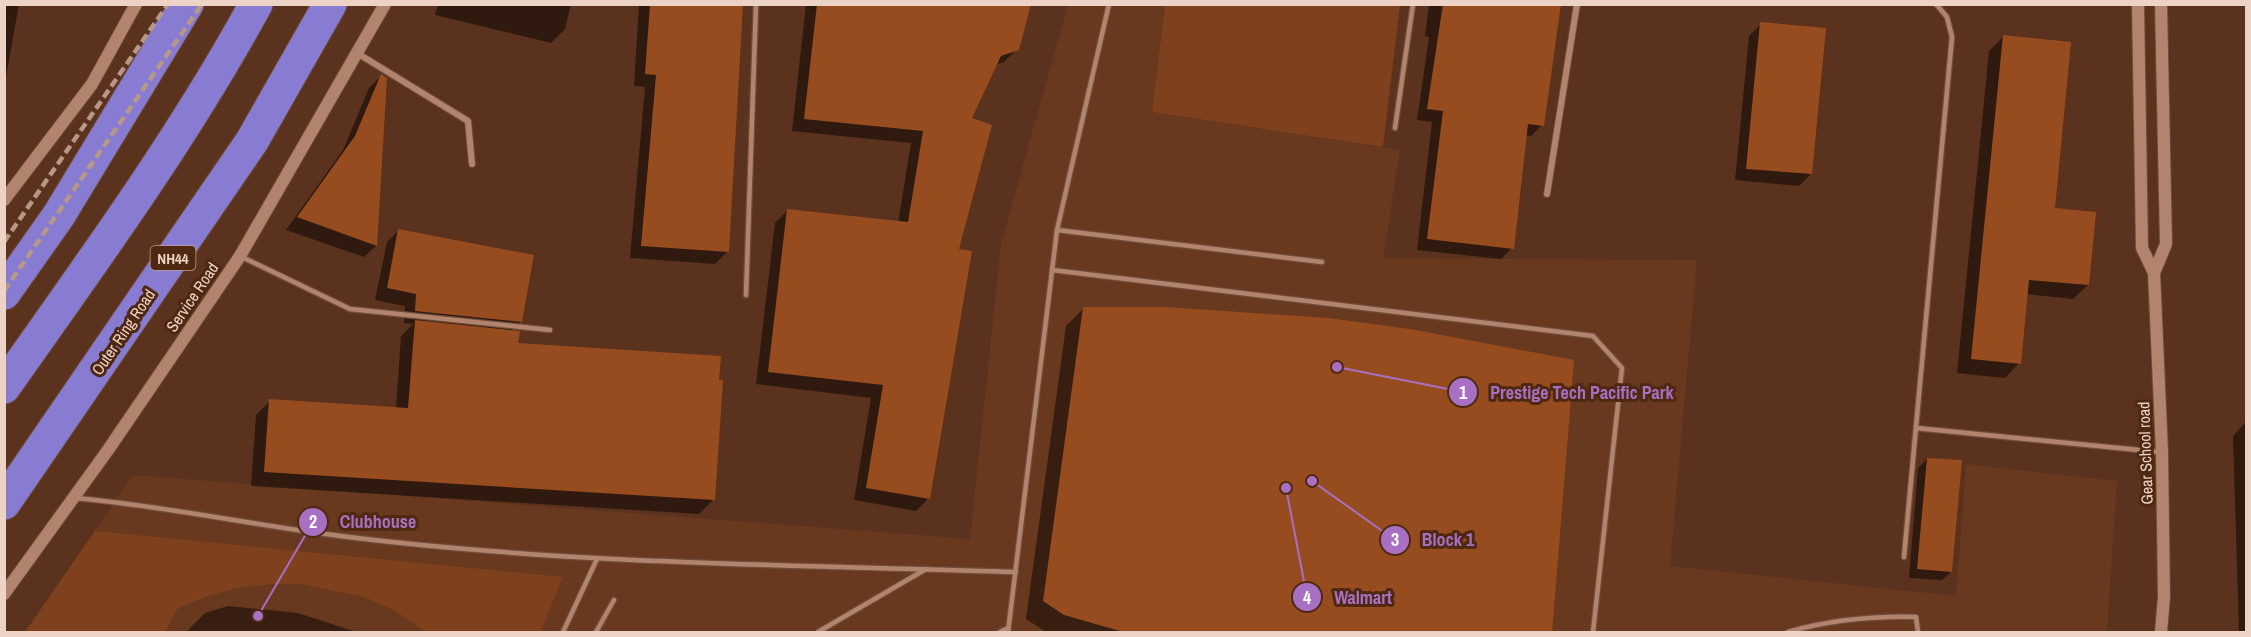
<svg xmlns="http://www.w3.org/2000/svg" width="2251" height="637" viewBox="0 0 2251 637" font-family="'Archivo Narrow',sans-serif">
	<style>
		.built { fill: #68391f }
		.green { fill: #7f411d }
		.shadow { fill: #0007 }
		.building { fill: #974c1f }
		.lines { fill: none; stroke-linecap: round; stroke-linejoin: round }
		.lane-casing { stroke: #6f4d3a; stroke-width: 7 }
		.street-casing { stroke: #6f4d3a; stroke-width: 8 }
		.secondary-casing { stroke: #6f4d3a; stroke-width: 14 }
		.highway-casing { stroke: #6f4d3a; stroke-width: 35 }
		.lane { stroke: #b3846d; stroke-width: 4.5 }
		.street { stroke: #b3846d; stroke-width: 6 }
		.secondary { stroke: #b3846d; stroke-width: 12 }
		.highway { stroke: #877cd2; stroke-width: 33 }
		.rail { stroke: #b79787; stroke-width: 4.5; stroke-dasharray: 9 4.5; stroke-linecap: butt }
		.labels { text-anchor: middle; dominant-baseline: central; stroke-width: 6; stroke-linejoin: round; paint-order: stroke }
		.shield { fill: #4f2812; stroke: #bea090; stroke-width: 1.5 }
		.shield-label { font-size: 15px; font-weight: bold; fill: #edd3c6 }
		.street-label { font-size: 16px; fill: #edd3c6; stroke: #4f2812 }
		.leader { fill: none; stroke: #a96fc2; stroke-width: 2 }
		.callout-dot { fill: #a96fc2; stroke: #4f2812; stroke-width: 2 }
		.mark-label { font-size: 18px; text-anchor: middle; font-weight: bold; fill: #fff }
		.callout-label { font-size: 18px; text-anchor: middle; font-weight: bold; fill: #a96fc2; stroke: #4f2812; stroke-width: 6; stroke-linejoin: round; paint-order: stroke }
	</style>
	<rect width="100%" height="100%" fill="#5a321d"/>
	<path class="built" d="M1068,5H1165L1152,112L1400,150L1383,258L1697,260L1670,566L1956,596L1966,464L2117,481L2107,632H25L133,475L970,539L1001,244Z"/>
	<path class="green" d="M1165,5H1400L1383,147L1152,112Z
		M95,531L563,577L540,632H426L392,609L364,597L302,584H270L238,588L207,596L177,609L165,632H25Z"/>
	<path class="shadow" d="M4,4H19L4,88Z
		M438,4H571L565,29L551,43L435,15Z
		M639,4H742L727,252L715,264L630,258L645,87L634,86Z
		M806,4H1029L1017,49L1004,62L995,65L969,119L957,250L929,498L916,511L854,500L871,398L756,384L775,223L788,210L898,223L911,143L792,131Z
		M1429,4H1559L1542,125L1531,136L1525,135L1512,248L1501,259L1417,250L1432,122L1417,120L1429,37L1425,36Z
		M1761,24L1811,174L1799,186L1735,180L1749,36Z
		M2003,37L2053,209L2088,285L2073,299L2026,294L2019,363L2005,378L1957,373L1989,51Z
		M381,76L386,78L376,246L364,257L286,230L343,150L369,88Z
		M399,230L520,322L510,332L516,344L713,500L699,514L251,486L256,415L270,401L396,408L401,336L413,324L404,323L405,306L375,300L387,242Z
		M1084,308L1551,632H1046L1026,619L1066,326Z
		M2246,422V632H2239L2233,436Z
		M1927,459L1951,572L1942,580L1909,578L1918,468Z
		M228,606L298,613L356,632H186L205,613Z"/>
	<path class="building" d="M650,4H743L729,252L641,246L656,75L645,74Z
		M817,4H1031L1019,50L1001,56L972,118L992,125L959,249L972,251L930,499L866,488L883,385L768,372L787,209L908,222L923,131L804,119Z
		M1443,4H1561L1544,126L1528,124L1514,249L1427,239L1443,111L1427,109Z
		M1760,22L1826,28L1812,174L1746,169Z
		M2003,35L2071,42L2055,208L2096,212L2089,285L2029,280L2021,364L1971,359Z
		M381,74L387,78L377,246L297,217L355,136Z
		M398,229L534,255L522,322L415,311L416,294L387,288Z
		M1083,307H1165L1328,318L1410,329L1574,360L1552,633H1127L1064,615L1043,601Z
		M415,320L520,331L518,343L721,356L719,380H723L715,500L264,472L269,399L408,408Z
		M1927,458L1962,460L1952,572L1917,569Z"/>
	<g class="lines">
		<defs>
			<path id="lane" d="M1395,128L1413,4
				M1057,230L1322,262
				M242,257L350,309L550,330
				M1052,270L1593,336L1622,368L1593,632
				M746,295L756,4
				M1916,428L2159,452
				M75,498C166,506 256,526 348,537C569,564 793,565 1016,572
				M1904,557L1952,37L1947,17L1936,4
				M563,632L597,559
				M596,632L614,600
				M818,632L926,569
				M1000,632L1008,628
				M1008,632L1057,230L1109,4
				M1788,632C1830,620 1872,616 1916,617L1918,632"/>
			<path id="street" d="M357,53L468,121L472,164
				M1547,194L1577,4"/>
			<path id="secondary" d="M2138,4L2142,248L2154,273L2162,452L2164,597L2161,632
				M4,200L92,84L136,4
				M2154,273L2166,244L2161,4
				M4,594L108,450L240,256L385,4"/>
			<path id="highway" d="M4,293L59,215L187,4
				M4,387C92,262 183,138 256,4
				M4,503L252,141L330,4"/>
		</defs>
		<use href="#lane" class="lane-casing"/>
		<use href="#street" class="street-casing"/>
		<use href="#secondary" class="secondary-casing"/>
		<use href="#highway" class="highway-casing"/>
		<use href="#lane" class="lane"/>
		<use href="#street" class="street"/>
		<use href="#secondary" class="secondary"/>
		<use href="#highway" class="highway"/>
		<path class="rail" d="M4,242L168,4
			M4,291L202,4"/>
	</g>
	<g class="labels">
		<rect class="shield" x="150.5" y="246" width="45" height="24" rx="4.5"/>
		<g class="shield-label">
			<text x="173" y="258">NH44</text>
		</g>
		<g class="street-label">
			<text transform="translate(192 297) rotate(-56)">Service Road</text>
			<text transform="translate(123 332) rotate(-56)">Outer Ring Road</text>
			<text transform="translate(2145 453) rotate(-92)">Gear School road</text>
		</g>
	</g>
	<path class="leader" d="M1337 367L1463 392M258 616L313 522M1312 481L1395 540M1286 488L1307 597"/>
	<g class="callout-dot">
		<circle cx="1337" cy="367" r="6"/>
		<circle cx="258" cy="616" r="6"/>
		<circle cx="1312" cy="481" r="6"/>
		<circle cx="1286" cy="488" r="6"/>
		<circle cx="1463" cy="392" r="15"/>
		<circle cx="313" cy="522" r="15"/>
		<circle cx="1395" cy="540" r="15"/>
		<circle cx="1307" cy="597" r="15"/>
	</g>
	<g class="mark-label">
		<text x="1463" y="399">1</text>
		<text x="313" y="528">2</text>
		<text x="1395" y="546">3</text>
		<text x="1307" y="604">4</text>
	</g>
	<g class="callout-label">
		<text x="1582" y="399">Prestige Tech Pacific Park</text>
		<text x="378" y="528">Clubhouse</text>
		<text x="1448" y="546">Block 1</text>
		<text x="1363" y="604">Walmart</text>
	</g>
	<rect width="2251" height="637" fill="none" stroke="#edd3c6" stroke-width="12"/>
</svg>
